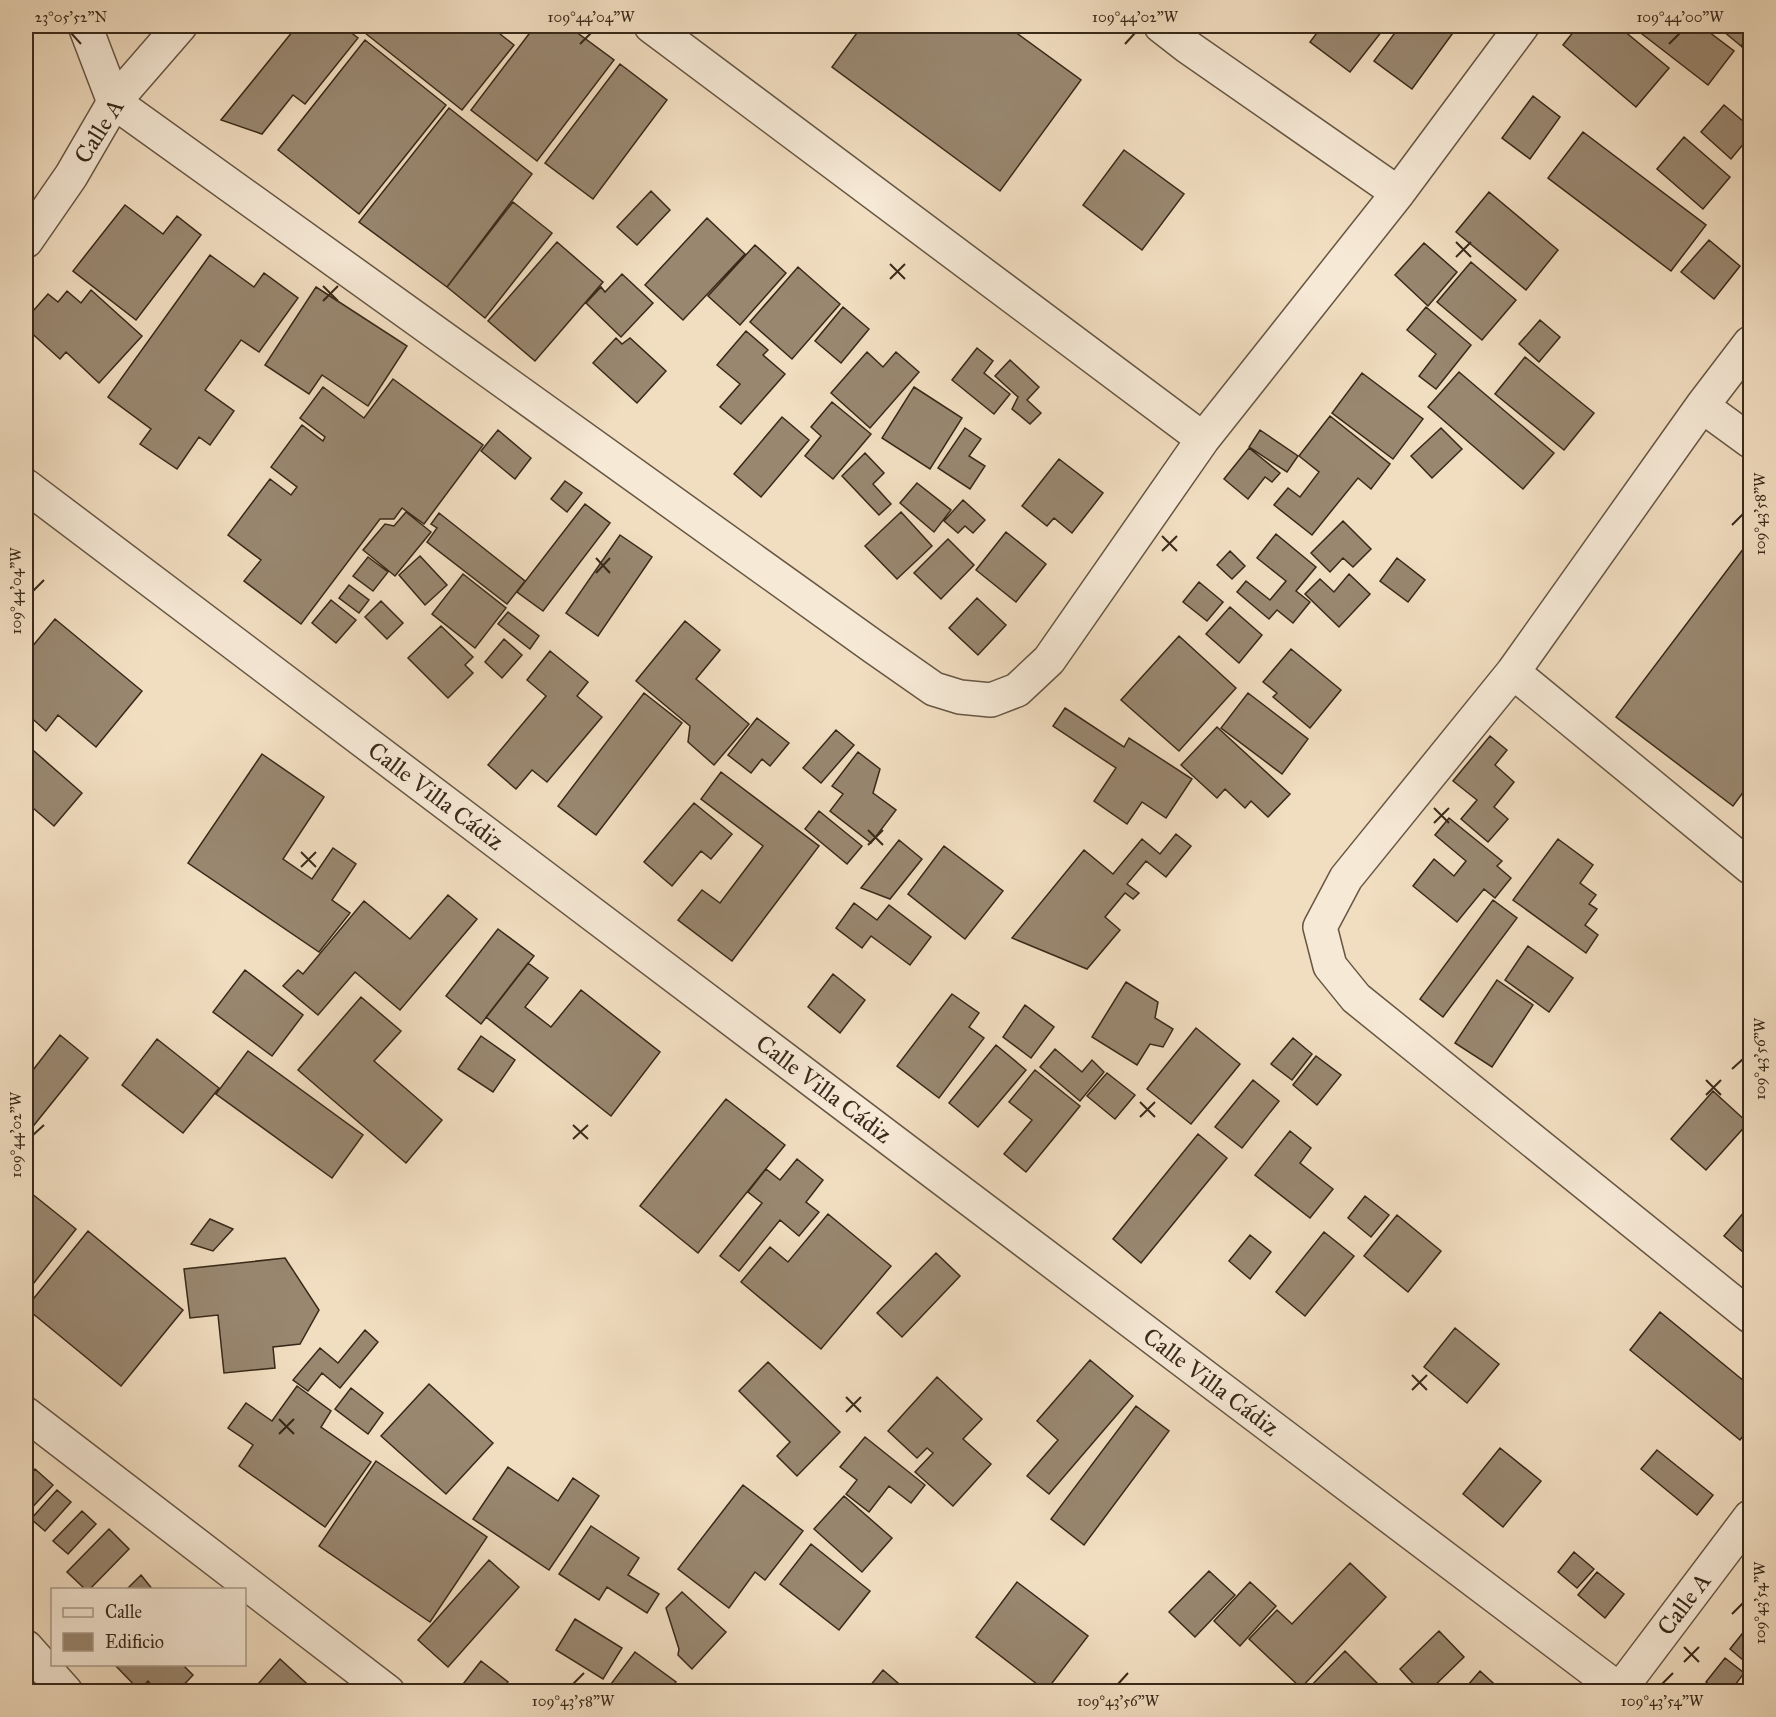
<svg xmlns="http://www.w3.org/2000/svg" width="1776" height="1717" viewBox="0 0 1776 1717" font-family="'IM FELL Great Primer',serif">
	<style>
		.building { fill: #998770; stroke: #392919; stroke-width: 1.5 }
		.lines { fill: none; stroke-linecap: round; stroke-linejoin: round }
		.minor-casing { stroke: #675643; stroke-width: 36 }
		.tertiary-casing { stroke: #675643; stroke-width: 36 }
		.minor { stroke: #f6e9d6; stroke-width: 33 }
		.tertiary { stroke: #f6e9d6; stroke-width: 33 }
		.ticks { fill: none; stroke: #392919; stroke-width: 2 }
		.labels { text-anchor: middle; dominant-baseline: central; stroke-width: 5; stroke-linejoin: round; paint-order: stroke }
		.street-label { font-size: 24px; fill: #392919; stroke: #f6e9d6 }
		.neatline { fill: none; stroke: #392919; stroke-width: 2 }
		.ticks-label { font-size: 15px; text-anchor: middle; fill: #392919 }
	</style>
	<rect width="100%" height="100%" fill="#f1ddc0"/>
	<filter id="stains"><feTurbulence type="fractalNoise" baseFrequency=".00333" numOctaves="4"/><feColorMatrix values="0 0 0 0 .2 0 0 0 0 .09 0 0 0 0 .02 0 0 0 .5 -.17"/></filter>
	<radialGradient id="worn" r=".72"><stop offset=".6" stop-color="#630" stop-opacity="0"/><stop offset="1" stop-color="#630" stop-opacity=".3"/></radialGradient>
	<path class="building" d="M297,26H342L358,38L305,104L293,95L262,134L221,120Z
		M371,26H490L514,45L462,110L365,33Z
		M535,26H568L614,60L537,161L471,110Z
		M862,26H1007L1081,80L1000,191L832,67Z
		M1322,26H1386L1350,72L1310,42Z
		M1400,26H1458L1412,89L1374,61Z
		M1578,26H1618L1669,68L1636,107L1563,45Z
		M1634,26H1701L1734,51L1708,85L1633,27Z
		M1717,26H1750V35L1741,46Z
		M1750,38V55L1742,47Z
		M365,40L446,105L359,214L278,150Z
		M620,64L667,100L593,199L545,163Z
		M1533,96L1560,117L1530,159L1502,138Z
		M1724,105L1750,127V136L1731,159L1701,132Z
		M449,108L532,174L447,287L359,222Z
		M1583,132L1706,225L1671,271L1548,178Z
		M1684,137L1730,177L1703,209L1657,169Z
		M1124,150L1184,194L1142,250L1083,205Z
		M651,191L670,210L637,245L617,227Z
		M1489,192L1558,250L1526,290L1456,232Z
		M513,202L552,233L485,318L447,287Z
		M125,205L163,234L177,216L201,235L136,320L73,271Z
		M707,218L745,254L683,320L645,285Z
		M1709,240L1740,266L1714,299L1681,272Z
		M557,242L603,282L535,361L488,321Z
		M1424,243L1457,272L1428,306L1395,275Z
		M755,245L786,273L740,325L708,296Z
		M210,255L254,287L264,273L298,298L259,352L241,340L205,390L234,411L210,445L199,437L177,469L140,444L151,429L108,397Z
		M1471,262L1516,300L1482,340L1437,302Z
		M798,267L840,304L792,359L750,322Z
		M622,274L653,303L621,337L586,303L601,287L605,292Z
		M316,287L407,346L368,406L322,375L309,394L265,365Z
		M91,290L142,336L99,383L66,352L60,359L26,328V319L48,294L58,302L67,291L81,303Z
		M843,307L869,329L841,363L815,341Z
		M1426,307L1471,345L1436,389L1419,376L1436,354L1407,330Z
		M1540,320L1560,337L1539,362L1519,344Z
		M746,331L768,350L763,355L785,374L741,424L720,407L740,384L717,365Z
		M616,338L622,344L630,338L666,371L637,403L593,363Z
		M977,348L993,361L984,373L1010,394L994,414L952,380Z
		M867,352L883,367L896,352L919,372L870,428L831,393Z
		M1525,357L1594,413L1564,450L1495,394Z
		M1010,360L1039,387L1027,400L1041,413L1030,424L1012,409L1018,397L995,376Z
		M1459,372L1554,453L1523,489L1428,407Z
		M1362,373L1423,419L1393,459L1332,413Z
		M393,379L483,445L424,524L402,508L394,519H380L301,624L244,581L261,560L228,535L270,479L291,495L297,487L271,467L302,425L323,441L325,437L300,418L323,387L364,418Z
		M914,387L962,418L930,469L882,438Z
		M832,402L871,434L833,479L805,456L821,436L811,427Z
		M1330,416L1390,464L1371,489L1358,478L1312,535L1274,505L1288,488L1300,497L1319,472L1299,456Z
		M782,417L809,440L761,497L734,474Z
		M965,428L981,439L969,456L985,466L970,489L938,468Z
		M1441,428L1462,449L1432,478L1411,456Z
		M498,430L531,458L515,479L481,451Z
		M1260,430L1298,456L1287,472L1249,447Z
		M1249,448L1280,473L1272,482L1265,477L1248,499L1224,479Z
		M865,453L884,473L873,484L891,504L879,515L842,476Z
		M1059,459L1103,493L1072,533L1054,518L1047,526L1022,506Z
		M565,481L582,493L567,512L551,499Z
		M917,483L951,510L934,532L900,503Z
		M963,500L985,520L973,533L965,526L958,533L944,521Z
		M585,504L610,523L543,611L517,592Z
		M406,512L431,532L395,576L363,550L385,524L394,526Z
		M901,512L932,546L897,579L865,546Z
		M439,513L525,581L507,604L427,542L437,528L431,524Z
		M1343,521L1371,549L1353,567L1343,558L1330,572L1311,553Z
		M1006,532L1046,564L1016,602L976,570Z
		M1276,534L1316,567L1296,591L1310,602L1293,623L1277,610L1269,619L1237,592L1246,581L1270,600L1286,581L1257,558Z
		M620,535L652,557L598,636L566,613Z
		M948,539L974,565L941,599L914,573Z
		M1750,540V783L1733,806L1616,717Z
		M1230,551L1245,566L1232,579L1217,565Z
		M420,556L447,585L425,605L399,575Z
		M368,557L388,572L373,591L353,576Z
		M1397,558L1425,580L1408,602L1380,581Z
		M463,574L506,608L475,648L432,614Z
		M1349,574L1370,594L1339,627L1305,594L1320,579L1334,592Z
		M1199,582L1223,602L1207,621L1183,602Z
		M349,585L369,600L359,613L339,598Z
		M977,598L1006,625L978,655L949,628Z
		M331,600L356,620L336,643L312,623Z
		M381,601L403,623L387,639L365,617Z
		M1230,607L1262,635L1239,663L1206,634Z
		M508,612L539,636L530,649L498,624Z
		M55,619L142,691L96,747L58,715L46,731L26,713V654Z
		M685,621L720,650L696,679L749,724L714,765L688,742L690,726L636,681Z
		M441,626L473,657L465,665L473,673L448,698L408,658Z
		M1179,636L1236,688L1179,751L1121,700Z
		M504,639L522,655L502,678L485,662Z
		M1291,649L1341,690L1310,728L1273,697L1277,693L1263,682Z
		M550,651L588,682L577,696L602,717L547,782L532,770L516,789L488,765L546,696L527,680Z
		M644,693L682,723L596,835L558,806Z
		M1248,693L1308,739L1282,774L1221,728Z
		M1065,708L1124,747L1129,738L1192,779L1166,818L1142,802L1127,824L1094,801L1116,768L1053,726Z
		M757,718L789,743L770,766L762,759L751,773L728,755Z
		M1217,727L1290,794L1268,817L1251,801L1245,808L1225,789L1217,798L1181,765Z
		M836,730L854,745L821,783L803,768Z
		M1490,736L1507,750L1495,765L1514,782L1494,807L1508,819L1488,842L1461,819L1477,800L1453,781Z
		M26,744L82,793L54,826L26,802Z
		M858,752L880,769L873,793L896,810L871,843L830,811L843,794L832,786Z
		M262,754L324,797L283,859L312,879L333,848L356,864L332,900L350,913L319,952L188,863Z
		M721,772L819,846L732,961L678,920L702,890L720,903L763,846L701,799Z
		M694,803L732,834L711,859L701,851L672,886L644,862Z
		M819,811L862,846L847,864L805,829Z
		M1449,818L1502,861L1497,866L1511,878L1495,898L1484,889L1457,922L1413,886L1434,859L1454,876L1466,861L1435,835Z
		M1176,834L1191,846L1166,877L1146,861L1127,884L1139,893L1133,899L1125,893L1105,917L1120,930L1087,969L1012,938L1084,850L1113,874L1142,839L1160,854Z
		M1558,839L1593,865L1580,883L1596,895L1589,904L1597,909L1585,925L1598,935L1586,953L1513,900Z
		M899,840L922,859L890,899L861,888Z
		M944,846L1003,891L965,939L908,894Z
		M448,895L477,919L400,1010L355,972L318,1015L283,986L298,970L303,974L364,901L410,939Z
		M1493,900L1517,918L1443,1017L1420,999Z
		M854,903L877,920L889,905L931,937L910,965L871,936L862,948L836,928Z
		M498,929L534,956L481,1024L446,996Z
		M1528,946L1573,978L1549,1012L1505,980Z
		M528,963L548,978L525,1007L551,1027L581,990L660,1052L611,1116L486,1017Z
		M245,970L303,1015L272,1056L213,1012Z
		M833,974L865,1000L840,1033L808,1007Z
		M1497,980L1533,1005L1492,1067L1455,1043Z
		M1126,982L1158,1002L1155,1018L1173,1029L1163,1047L1150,1044L1137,1065L1092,1037Z
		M952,994L979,1013L969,1027L984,1038L939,1098L897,1066Z
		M361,997L401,1031L374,1061L442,1120L406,1163L298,1070Z
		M1025,1005L1054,1027L1031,1058L1003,1037Z
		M1196,1028L1240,1064L1191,1124L1147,1089Z
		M60,1035L88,1058L26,1135V1063L33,1070Z
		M481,1036L515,1060L493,1092L458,1069Z
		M1293,1038L1312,1054L1292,1080L1271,1064Z
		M157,1039L219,1088L183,1133L122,1085Z
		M996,1045L1026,1070L978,1127L949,1103Z
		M1055,1049L1082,1072L1092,1060L1104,1072L1080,1101L1040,1067Z
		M248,1051L363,1135L332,1178L216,1094Z
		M1316,1056L1341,1075L1317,1105L1293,1085Z
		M1035,1070L1080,1106L1026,1172L1004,1154L1032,1120L1009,1102Z
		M1107,1073L1135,1095L1115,1119L1087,1096Z
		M1253,1080L1279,1101L1242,1148L1215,1127Z
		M1713,1091L1748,1123L1706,1170L1671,1139Z
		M726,1099L785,1145L698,1253L640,1206Z
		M1290,1131L1311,1148L1300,1163L1333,1189L1310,1218L1255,1175Z
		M1198,1134L1227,1158L1141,1263L1113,1239Z
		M797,1159L823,1180L806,1202L819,1212L799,1236L780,1220L739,1271L720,1256L762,1203L748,1192L766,1169L780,1180Z
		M26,1189L76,1229L26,1293Z
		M1365,1196L1389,1215L1371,1237L1348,1218Z
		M1750,1205V1258L1724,1236Z
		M828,1214L891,1266L821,1349L741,1282L770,1247L788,1262Z
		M1397,1215L1441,1251L1408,1292L1364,1256Z
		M210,1219L233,1229L213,1251L191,1244Z
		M88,1231L183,1310L121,1386L26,1308Z
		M1324,1232L1354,1256L1305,1316L1276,1292Z
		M1250,1235L1271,1252L1250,1279L1229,1261Z
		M936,1253L960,1276L902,1337L877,1313Z
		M285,1258L319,1310L300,1344L273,1347L275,1368L224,1373L218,1315L190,1318L184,1269Z
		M1660,1312L1750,1386V1427L1740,1440L1630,1350Z
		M1455,1328L1499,1364L1467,1403L1424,1367Z
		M365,1330L378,1342L340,1388L322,1373L308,1391L293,1380L320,1348L338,1363Z
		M1090,1360L1133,1396L1049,1494L1027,1476L1058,1440L1037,1421Z
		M768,1362L840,1432L797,1476L777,1456L790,1442L739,1391Z
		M937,1377L982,1419L963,1439L991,1464L953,1506L915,1472L933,1453L927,1448L917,1458L888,1431Z
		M429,1384L493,1443L446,1494L381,1436Z
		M297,1386L331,1411L321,1427L371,1462L325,1527L239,1466L253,1445L228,1428L246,1403L272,1421Z
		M351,1388L383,1413L368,1434L335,1409Z
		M1136,1406L1169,1431L1084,1545L1051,1519Z
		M865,1437L925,1485L911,1503L889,1486L869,1512L846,1494L857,1480L840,1467Z
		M1500,1448L1541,1481L1503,1527L1463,1494Z
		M1657,1450L1713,1495L1697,1515L1641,1469Z
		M376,1461L487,1537L430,1622L319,1546Z
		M508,1467L558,1501L573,1478L599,1496L549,1570L473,1519Z
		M35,1469L53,1485L26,1514V1480Z
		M743,1485L803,1531L765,1580L755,1572L729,1608L678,1569Z
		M57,1490L71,1502L45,1531L31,1519Z
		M844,1496L892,1538L862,1572L814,1529Z
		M82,1511L96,1524L68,1554L53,1541Z
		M591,1526L639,1558L628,1575L659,1594L647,1613L607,1587L599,1600L559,1574Z
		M109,1529L129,1549L89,1590H86L67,1572Z
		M811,1544L870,1591L839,1630L780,1584Z
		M1574,1552L1594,1569L1577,1588L1558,1572Z
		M489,1560L519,1587L448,1667L418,1640Z
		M1350,1563L1386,1597L1301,1688L1249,1639L1277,1610L1292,1624Z
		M1209,1571L1235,1595L1195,1637L1169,1612Z
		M1597,1572L1624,1594L1605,1618L1578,1595Z
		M141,1575L153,1590H126Z
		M1017,1582L1088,1636L1046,1691L976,1637Z
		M1250,1582L1276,1606L1240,1646L1214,1621Z
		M682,1592L726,1632L692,1669L678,1655L679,1649L666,1608Z
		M575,1619L622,1648L603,1679L556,1650Z
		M1750,1624V1666L1730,1649Z
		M1439,1631L1464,1657L1428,1692H1421L1400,1669Z
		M1345,1651L1386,1692H1305Z
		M635,1652L676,1682L669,1692H605Z
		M1725,1658L1744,1673L1730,1692H1717L1706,1682Z
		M280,1659L316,1692H251Z
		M481,1661L508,1682L501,1692H464L460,1688Z
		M114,1664H182L193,1675L177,1692H158L148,1681L139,1690Z
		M883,1670L906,1690L905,1692H865Z
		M1480,1671L1503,1692H1462Z"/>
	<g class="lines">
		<defs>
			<path id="minor" d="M85,26L114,102L874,647L934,689L960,697L991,700L1017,690L1049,660L1203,439L1398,193L1522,26
				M651,26L1203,439
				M1161,26L1188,47L1398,193
				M1750,343L1702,406L1513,672L1346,878L1320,927L1330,966L1356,998L1750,1316
				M1702,406L1750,441
				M26,486L1622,1692
				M1513,672L1750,867
				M26,1414L388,1692
				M26,1647L66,1692
				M1618,1692L1750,1517"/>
			<path id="tertiary" d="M26,241L71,176L114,102L180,26"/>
		</defs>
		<use href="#minor" class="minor-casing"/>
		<use href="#tertiary" class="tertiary-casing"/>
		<use href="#minor" class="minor"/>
		<use href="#tertiary" class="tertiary"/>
	</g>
	<path class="ticks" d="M71,33L81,44M580,44L591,33M1125,44L1135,33M1669,44L1680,33M1456,242L1471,257M1456,257L1471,242M890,264L905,279M890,279L905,264M323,286L338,301M323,301L338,286M1732,525L1743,514M1162,536L1177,551M1162,551L1177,536M596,558L610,573M596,573L610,558M33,591L44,580M1434,808L1449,823M1434,823L1449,808M868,830L883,845M868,845L883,830M301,852L316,867M301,867L316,852M1732,1069L1743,1059M1706,1080L1721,1095M1706,1095L1721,1080M1140,1102L1155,1117M1140,1117L1155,1102M573,1125L588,1139M33,1135L44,1125M573,1139L588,1125M1412,1375L1427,1390M1412,1390L1427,1375M846,1397L861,1412M846,1412L861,1397M279,1419L294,1434M279,1434L294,1419M1732,1614L1743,1603M1684,1647L1699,1662M1684,1662L1699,1647M573,1684L584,1673M1118,1684L1128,1673M1662,1684L1673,1673"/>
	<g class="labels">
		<g class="street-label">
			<text transform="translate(99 131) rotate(-58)">Calle A</text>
			<text transform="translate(436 796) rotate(37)">Calle Villa Cádiz</text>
			<text transform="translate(824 1089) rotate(37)">Calle Villa Cádiz</text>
			<text transform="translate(1211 1382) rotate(37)">Calle Villa Cádiz</text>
			<text transform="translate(1684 1604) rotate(-53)">Calle A</text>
		</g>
	</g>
	<rect width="1776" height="1717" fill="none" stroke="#f1ddc0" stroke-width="66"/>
	<rect x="51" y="1588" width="195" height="78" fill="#f6e9d6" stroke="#aa9c8a" stroke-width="1.5"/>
	<rect x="63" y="1608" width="30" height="9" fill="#f6e9d6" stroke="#aa9c8a" stroke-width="1.5"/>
	<text x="105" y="1618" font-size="18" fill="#392919">Calle</text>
	<rect x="63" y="1633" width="30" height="18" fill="#998770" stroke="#aa9c8a" stroke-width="1.5"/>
	<text x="105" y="1648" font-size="18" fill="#392919">Edificio</text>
	<rect x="33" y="33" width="1710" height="1651" class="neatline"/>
	<g class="ticks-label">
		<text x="71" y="22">23°05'52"N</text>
		<text x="591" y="22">109°44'04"W</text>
		<text x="1135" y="22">109°44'02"W</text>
		<text x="1680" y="22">109°44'00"W</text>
		<text transform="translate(1760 514) rotate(-90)" y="5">109°43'58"W</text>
		<text transform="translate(16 591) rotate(-90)" y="5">109°44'04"W</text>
		<text transform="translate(1760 1059) rotate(-90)" y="5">109°43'56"W</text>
		<text transform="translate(16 1135) rotate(-90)" y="5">109°44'02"W</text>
		<text transform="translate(1760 1603) rotate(-90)" y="5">109°43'54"W</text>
		<text x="573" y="1706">109°43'58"W</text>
		<text x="1118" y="1706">109°43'56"W</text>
		<text x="1662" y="1706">109°43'54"W</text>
	</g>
	<rect width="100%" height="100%" filter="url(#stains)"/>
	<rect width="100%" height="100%" fill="url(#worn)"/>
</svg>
